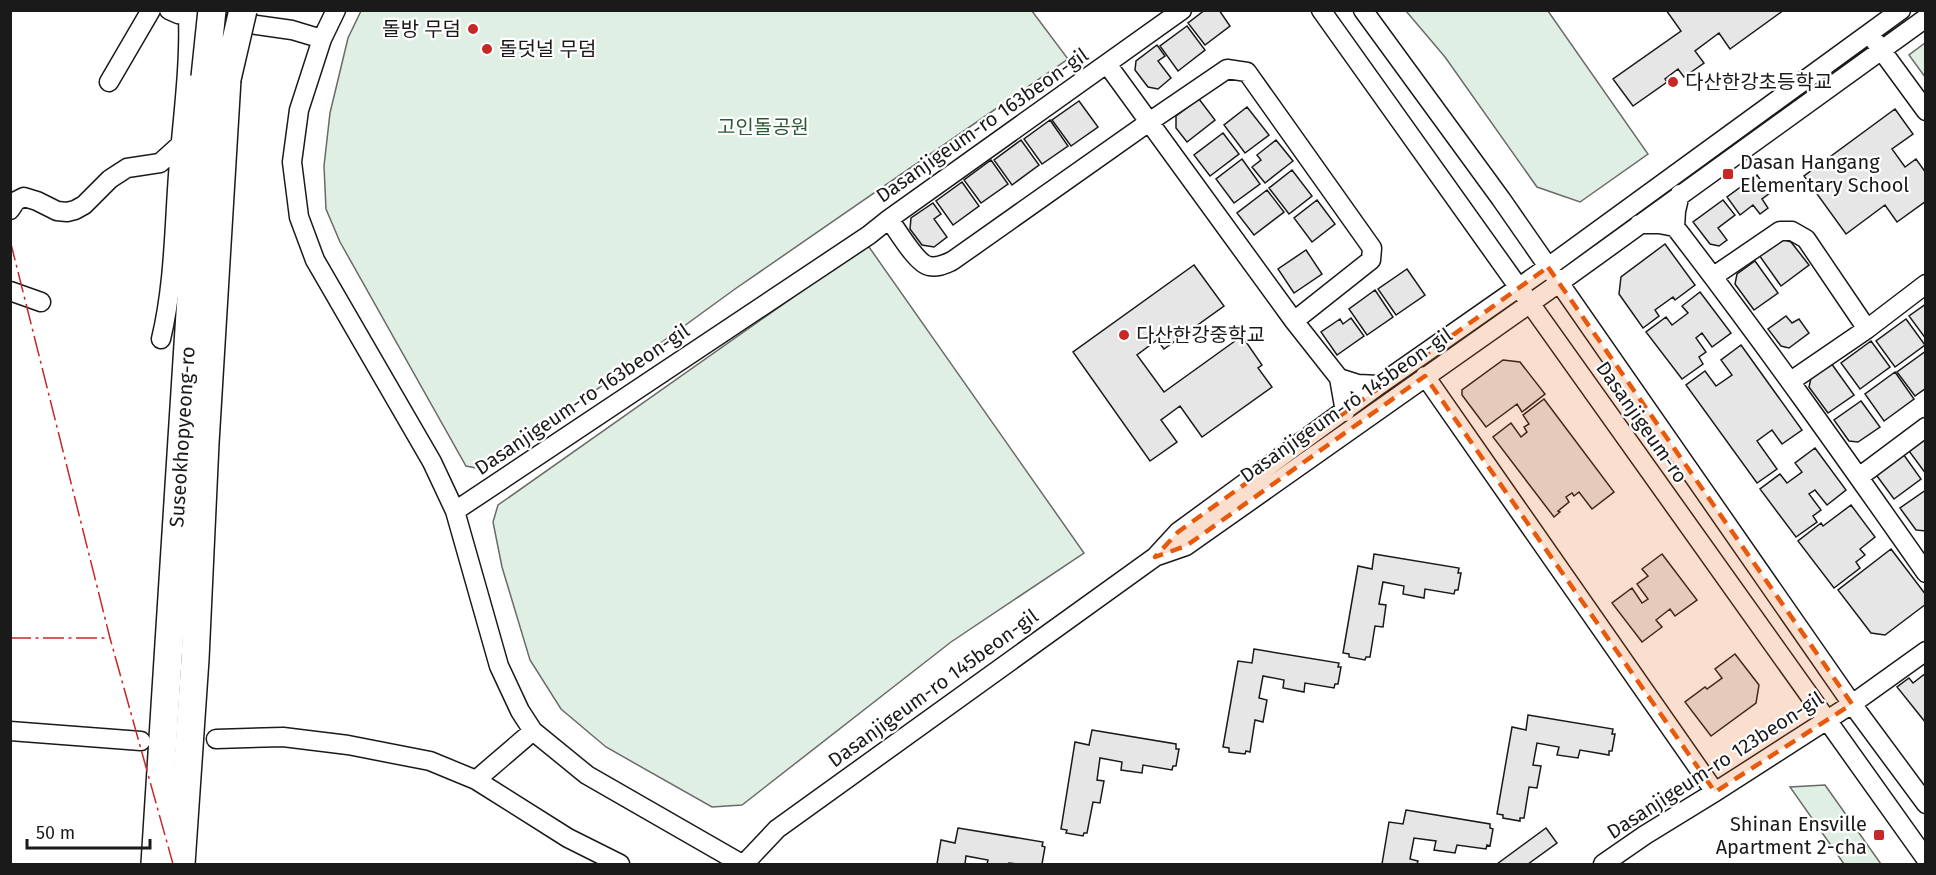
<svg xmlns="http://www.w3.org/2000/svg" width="1936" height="875" viewBox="0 0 1936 875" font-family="'Fira Sans','Noto Sans KR',sans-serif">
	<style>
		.green { fill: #e0efe3; stroke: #6a6a6a; stroke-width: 1.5 }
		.building { fill: #e6e6e6; stroke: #1a1a1a; stroke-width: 1.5 }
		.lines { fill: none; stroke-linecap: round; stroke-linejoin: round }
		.minor-casing { stroke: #1a1a1a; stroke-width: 21 }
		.highway-casing { stroke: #1a1a1a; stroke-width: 30 }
		.minor { stroke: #fff; stroke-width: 18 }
		.highway { stroke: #fff; stroke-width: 27 }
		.highway-bridge-casing { stroke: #1a1a1a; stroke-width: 30; stroke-linecap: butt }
		.highway-bridge { stroke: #fff; stroke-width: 27 }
		.power { stroke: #c62828; stroke-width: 1.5; stroke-dasharray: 21 4.5 3 4.5; stroke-linecap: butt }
		.marked { fill: #e8590c; fill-opacity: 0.2; stroke: #e8590c; stroke-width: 4.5; stroke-dasharray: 12 8; stroke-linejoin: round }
		.poi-dot { fill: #c62828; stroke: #fff; stroke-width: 2 }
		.labels { text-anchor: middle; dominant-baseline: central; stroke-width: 4.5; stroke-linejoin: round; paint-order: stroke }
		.poi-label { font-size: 20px; fill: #1a1a1a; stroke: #fff; text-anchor: start }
		.street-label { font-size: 20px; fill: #1a1a1a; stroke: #fff }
		.park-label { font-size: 20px; fill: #2b5a34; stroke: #fff }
	</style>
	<rect width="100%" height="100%" fill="#fff"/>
	<path class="green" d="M361,11H1032L1068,59L735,289L486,470L466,466L340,242L326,209L324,166L330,113L348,38Z
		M1406,11H1548L1648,154L1580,202L1537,187L1445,57Z
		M1925,43V77L1909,55Z
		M869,247L1084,553L951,642L742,805L712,807L606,747L561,709L530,660L502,567L493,522L498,505L863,248Z
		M1825,785L1881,864H1844L1790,787Z"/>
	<path class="building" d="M1205,10H1219L1230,26L1205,45L1188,23Z
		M1666,10H1784L1730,49L1719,33L1695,51L1704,63L1684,77L1678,69L1665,79L1667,82L1633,106L1613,79L1681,31Z
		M1187,26L1205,50L1178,71L1160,46Z
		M1157,45L1165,56L1158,61L1171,78L1158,89L1148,87L1135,70L1136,61Z
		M1199,99L1215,120L1187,142L1176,128V116Z
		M1079,101L1098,127L1071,146L1052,120Z
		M1247,107L1269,135L1245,153L1224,125Z
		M1895,109L1913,134L1892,149L1905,167L1916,159L1926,173V201L1897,222L1885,205L1846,234L1804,176Z
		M1050,120L1068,146L1042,164L1024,139Z
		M1223,133L1239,154L1210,176L1194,155Z
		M1021,140L1039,165L1012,185L994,160Z
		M1276,140L1293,161L1265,183L1252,167L1261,160L1257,155Z
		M1242,159L1260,184L1234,203L1216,179Z
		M991,160L1008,184L981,203L964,180Z
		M1292,170L1312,196L1289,214L1269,188Z
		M1757,175L1770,193L1762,199L1768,208L1760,214L1753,205L1740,215L1727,197Z
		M962,182L979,206L953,225L936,201Z
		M1267,190L1284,212L1254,235L1237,213Z
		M1317,200L1335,224L1312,242L1294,218Z
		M1723,200L1735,215L1718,228L1727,240L1719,246L1710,244L1693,222Z
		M933,203L941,214L934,219L947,237L934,247L922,245L910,229L911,218Z
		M1782,239L1791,242L1809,265L1781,286L1759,255Z
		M1665,244L1695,285L1675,300L1673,297L1655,310L1659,316L1643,328L1619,294L1621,277Z
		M1306,250L1322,274L1294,293L1278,269Z
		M1755,261L1778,293L1754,310L1735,284L1737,274Z
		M1194,265L1224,306L1164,349L1157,340L1137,355L1164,392L1242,336L1262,365L1258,368L1272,387L1202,437L1180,406L1161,420L1177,442L1150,461L1073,352Z
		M1407,269L1425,295L1396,315L1378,289Z
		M1375,290L1393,317L1367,335L1349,309Z
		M1700,292L1731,333L1712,347L1702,333L1696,338L1706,352L1699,357L1703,364L1682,379L1646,332L1666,317L1672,325L1688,313L1682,306Z
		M1926,304V339L1909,316Z
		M1786,316L1792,323L1799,319L1809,333L1789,348L1781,346L1768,329Z
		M1351,318L1364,336L1337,355L1321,332L1340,319L1343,324Z
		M1906,319L1925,345L1895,367L1876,341Z
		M1871,341L1890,367L1860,389L1841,363Z
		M1741,345L1802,430L1782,444L1772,430L1757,441L1777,469L1757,483L1686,385L1705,371L1716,386L1732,375L1721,360Z
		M1926,351V388L1915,396L1897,372Z
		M1503,360L1520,362L1545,394L1522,412L1517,404L1486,427L1462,395V390Z
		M1831,363L1854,395L1828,413L1809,387L1811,378Z
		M1895,372L1914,399L1884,421L1865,394Z
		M1544,399L1614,492L1592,509L1579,492L1574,496L1572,493L1566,497L1569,502L1558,511L1560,512L1554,517L1493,437L1511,423L1521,437L1527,432L1524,427L1529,424L1523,415Z
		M1861,401L1880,427L1858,442L1849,441L1834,420Z
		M1926,438V474L1909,451Z
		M1815,448L1846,490L1827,505L1815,490L1809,494L1821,510L1813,516L1817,522L1796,537L1760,489L1780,474L1787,483L1802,472L1795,463Z
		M1901,451L1921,479L1894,499L1877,476L1878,467Z
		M1926,490V531L1916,530L1900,508Z
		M1851,505L1875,537L1860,549L1865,555L1856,562L1860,568L1834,588L1798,541L1821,523L1823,526Z
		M1891,549L1926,595V604L1885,635L1871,633L1838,590Z
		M1374,554L1459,568L1458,573H1461L1458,590H1455L1454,594L1425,589L1424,598L1403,594L1404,586L1383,582L1379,604L1386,605L1383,627L1375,626L1370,657H1366L1365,660L1349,657V654L1343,653L1358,566L1372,569Z
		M1662,554L1697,600L1675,616L1670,609L1656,620L1662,627L1642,642L1612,603L1632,588L1642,603L1648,599L1637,584L1648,576L1642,569Z
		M1254,649L1339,663L1338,667H1341L1338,684H1335L1334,688L1305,683L1304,692L1283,688L1284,680L1263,676L1259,698L1267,700L1263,722L1255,720L1250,752L1246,751L1245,754L1229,752V748L1223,747L1238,661L1252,663Z
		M1735,654L1759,685L1756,703L1711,736L1685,702L1705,687L1707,689L1722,678L1715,669Z
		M1926,673V723L1897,687L1909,678L1913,683Z
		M1528,715L1613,729L1612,734H1615L1612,751H1609V755L1580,750L1578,758L1557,755L1559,747L1537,743L1533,765L1541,766L1537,788L1529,787L1524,818H1520V821L1503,818V815L1497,814L1512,727L1526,730Z
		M1092,730L1176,744V749H1179L1176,766H1173L1172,770L1143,765L1142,773L1121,770L1122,762L1100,758L1097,780L1104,781L1100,803L1093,802L1087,833H1084L1083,836L1066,833L1067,830L1061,829L1075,742L1089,745Z
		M1406,810L1490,824V828L1493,829L1490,846L1487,845L1486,849L1457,845L1455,853L1434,850L1436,841L1414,838L1410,859L1418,861L1417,864H1382L1389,822L1403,824Z
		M958,828L1043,842L1042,846L1045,847L1042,864H1019L1009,863V864H987L988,860L966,856L965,864H937L941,840L955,843Z
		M1546,828L1557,843L1528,864H1497Z"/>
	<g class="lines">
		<defs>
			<path id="minor" d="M169,10L178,14L292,30L322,39
				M336,10L322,39L299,110L292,162L299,217L315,260L432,462L455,511L869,235L889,219L1182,10
				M1321,10L1926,859
				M1363,10L1501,199L1852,704L1926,804
				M1874,40L1926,111
				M1107,64L1294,321L1339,378
				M109,82L151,10
				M10,210L16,201L24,197L37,201L57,211L67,212L75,210L84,205L110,179L127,168L160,163L181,144
				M889,219C897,230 917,264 929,266C938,268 945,264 952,261L1149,122L1227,69L1247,72L1372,248L1371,260L1294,321
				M1639,224H1659L1675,227L1676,211L1680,194
				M1675,227C1762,340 1844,456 1926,573
				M1714,276L1780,231H1792L1806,239L1867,329
				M10,291L41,302
				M161,339C174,285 174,229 178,175C182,122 190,68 188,15
				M1425,376L1715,792
				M1791,381L1867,329L1926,284
				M1345,412L1339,378L1358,384L1379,385
				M1859,477L1926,427
				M455,511L499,666L520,711L533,731L587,775L742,864
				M1157,556L1186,546L1559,283L1926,18
				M10,731L141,741
				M533,731L476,780L568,838L620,864
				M216,739L283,737L348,745L430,761L476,780
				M744,864L777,829L1155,557L1178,532L1379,385L1548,267L1901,10
				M1603,864L1645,835L1715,792L1852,704L1926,651"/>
			<g id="highway">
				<path id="s1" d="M155,864L205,77"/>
				<path d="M181,864L195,659L205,443L227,79"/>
			</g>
		</defs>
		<use href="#minor" class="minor-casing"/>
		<use href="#highway" class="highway-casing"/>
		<use href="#minor" class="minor"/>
		<use href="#highway" class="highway"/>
		<defs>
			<path id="highway-bridge" d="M205,77L212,10
				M227,79L243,10"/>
		</defs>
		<use href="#highway-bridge" class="highway-bridge-casing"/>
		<use href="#highway-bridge" class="highway-bridge"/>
		<path class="power" d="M10,240L110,638L173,864
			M10,638H110"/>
	</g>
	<path class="marked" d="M1548,267L1852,704L1715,792L1425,376L1186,546L1155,557L1178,532Z"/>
	<g class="poi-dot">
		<circle cx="473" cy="29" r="6"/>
		<circle cx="487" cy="49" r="6"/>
		<circle cx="1673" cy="82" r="6"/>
		<rect x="1722" y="168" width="12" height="12" rx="3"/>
		<circle cx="1124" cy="335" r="6"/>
		<rect x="1873" y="829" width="12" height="12" rx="3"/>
	</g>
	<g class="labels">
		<g class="poi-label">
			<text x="461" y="29" text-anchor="end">돌방 무덤</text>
			<text x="499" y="49">돌덧널 무덤</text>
			<text x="1685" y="82">다산한강초등학교</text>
			<text x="1740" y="162">Dasan Hangang<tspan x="1740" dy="23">Elementary School</tspan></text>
			<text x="1136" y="335">다산한강중학교</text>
			<text x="1867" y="824" text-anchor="end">Shinan Ensville<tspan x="1867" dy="23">Apartment 2-cha</tspan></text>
		</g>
		<g class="street-label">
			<text transform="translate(982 125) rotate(-35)">Dasanjigeum-ro 163beon-gil</text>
			<text transform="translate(582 399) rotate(-34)">Dasanjigeum-ro 163beon-gil</text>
			<text transform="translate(1346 405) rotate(-35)">Dasanjigeum-ro 145beon-gil</text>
			<text transform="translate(1642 422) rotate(55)">Dasanjigeum-ro</text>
			<text stroke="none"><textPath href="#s1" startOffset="428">Suseokhopyeong-ro</textPath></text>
			<text transform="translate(933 688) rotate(-36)">Dasanjigeum-ro 145beon-gil</text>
			<text transform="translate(1715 765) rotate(-33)">Dasanjigeum-ro 123beon-gil</text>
		</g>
		<g class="park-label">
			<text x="763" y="127">고인돌공원</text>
		</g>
	</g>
	<rect width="1936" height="875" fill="none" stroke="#1a1a1a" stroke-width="24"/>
	<path d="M27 839v9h123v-9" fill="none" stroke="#1a1a1a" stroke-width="3"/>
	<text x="36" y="839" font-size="18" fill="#1a1a1a" stroke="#ffffff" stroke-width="4.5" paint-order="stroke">50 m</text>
</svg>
